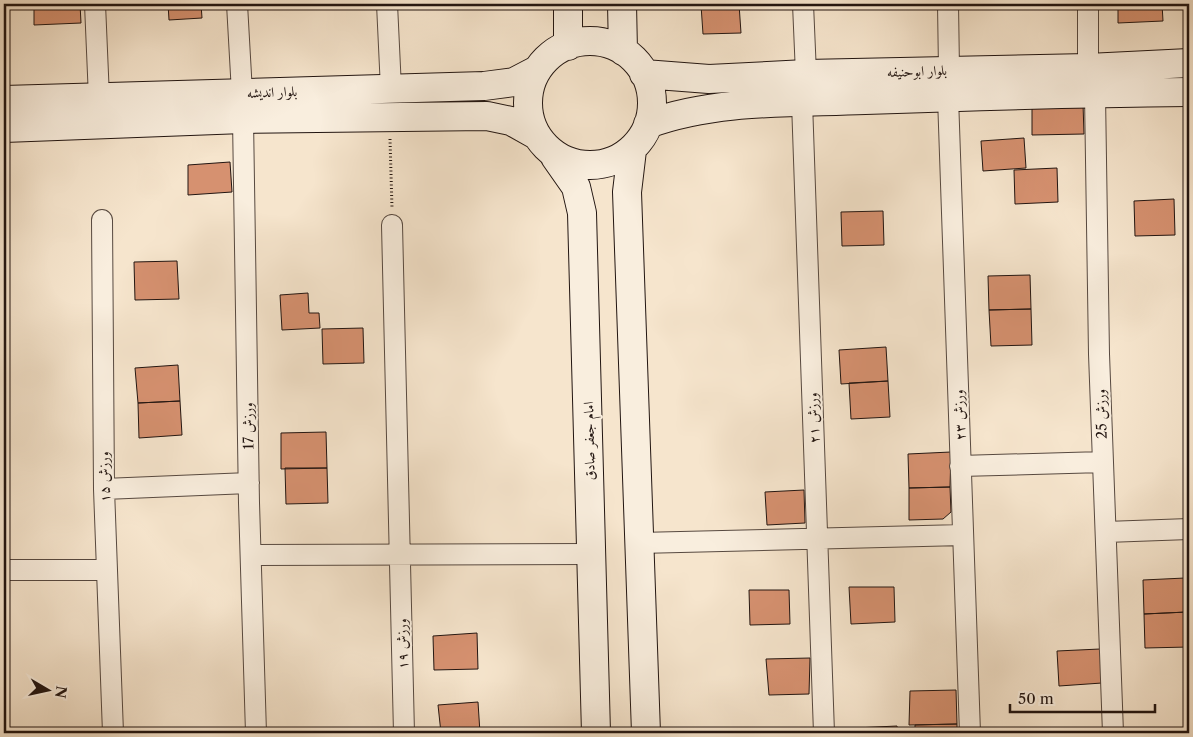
<svg xmlns="http://www.w3.org/2000/svg" width="1193" height="737" viewBox="0 0 1193 737" font-family="'Libre Caslon Text',Amiri,serif">
	<style>
		.building { fill: #d69170; stroke: #221511 }
		.lines { fill: none; stroke-linecap: round; stroke-linejoin: round }
		.street-casing { stroke: #574940; stroke-width: 22 }
		.secondary-casing { stroke: #221511; stroke-width: 30 }
		.path { stroke: #221511; stroke-width: 3; stroke-dasharray: 1 2.5; stroke-linecap: butt }
		.street { stroke: #f9eede; stroke-width: 20 }
		.secondary { stroke: #f9eede; stroke-width: 28 }
		.labels { text-anchor: middle; dominant-baseline: central; stroke-width: 4; stroke-linejoin: round; paint-order: stroke }
		.street-label { font-size: 14px; fill: #221511; stroke: #f9eede }
	</style>
	<rect width="100%" height="100%" fill="#f6e5cd"/>
	<filter id="stains"><feTurbulence type="fractalNoise" baseFrequency=".004" numOctaves="4"/><feColorMatrix values="0 0 0 0 .2 0 0 0 0 .09 0 0 0 0 .02 0 0 0 .5 -.17"/></filter>
	<radialGradient id="worn" r=".72"><stop offset=".6" stop-color="#630" stop-opacity="0"/><stop offset="1" stop-color="#630" stop-opacity=".3"/></radialGradient>
	<path class="building" d="M34,4H80L81,23L34,25Z
		M168,4H201L202,18L169,20Z
		M739,4L741,33L703,34L701,5Z
		M1118,4H1162L1163,21L1118,23Z
		M1083,104L1084,134L1032,135V106Z
		M1024,138L1026,168L983,171L981,141Z
		M230,162L232,192L188,195V165Z
		M1057,168L1058,202L1015,204L1014,170Z
		M1174,199L1175,235L1135,236L1134,201Z
		M883,211L884,245L842,246L841,212Z
		M177,261L179,299L135,300L134,262Z
		M1030,275L1031,309L989,310L988,276Z
		M308,293L309,313H319L320,328L282,330L280,295Z
		M1031,309L1032,345L991,346L989,310Z
		M363,328L364,363L323,364L322,329Z
		M886,347L888,381L841,384L839,350Z
		M178,365L180,401L138,403L135,368Z
		M888,381L890,417L851,419L849,383Z
		M180,401L182,435L139,438L138,403Z
		M326,432L327,468L281,469V433Z
		M951,452L950,487L909,488L908,454Z
		M285,468H327L328,503L286,504Z
		M950,487L951,512L943,519L909,520V488Z
		M804,490L805,523L767,525L765,492Z
		M1185,578L1187,612L1144,614L1143,580Z
		M849,587H894L895,622L851,624Z
		M749,590H789L790,624L750,625Z
		M1187,612L1189,647L1145,648L1144,614Z
		M477,633L478,669L434,670L433,636Z
		M1100,649L1102,683L1059,686L1057,651Z
		M810,658L809,694L769,695L766,659Z
		M956,690L957,724L909,725L910,691Z
		M478,702L480,733H441L438,705Z
		M957,724V733H915V725Z
		M897,726L898,733H855V728Z"/>
	<g class="lines">
		<defs>
			<path id="street" d="M95,4L99,98
				M237,4L242,93
				M387,4L391,89
				M803,4L806,74
				M948,4L949,70
				M1088,4V68
				M1095,95L1099,354L1113,733
				M948,97L970,733
				M802,102L824,733
				M243,119L249,503L256,733
				M102,220L104,489L113,733
				M392,225L404,733
				M960,466L1103,462
				M104,489L249,483
				M1106,532L1189,529
				M639,543L963,535
				M251,555L592,554
				M4,570H106"/>
			<path id="secondary" d="M622,4L623,51
				M528 103a62 62 0 1 1 124 0a62 62 0 1 1-124 0Z
				M568,46V4
				M644,74L709,79L806,74L1088,68L1189,63
				M4,100L484,86L514,82L537,70
				M648,124C716,99 793,103 865,100C973,96 1081,93 1189,92
				M4,128L243,119L487,116L511,121L536,135
				M632,150L627,192L646,733
				M555,157L576,187L582,213L596,733"/>
		</defs>
		<use href="#street" class="street-casing"/>
		<use href="#secondary" class="secondary-casing"/>
		<path class="path" d="M390,139L392,208"/>
		<use href="#street" class="street"/>
		<use href="#secondary" class="secondary"/>
	</g>
	<g class="labels">
		<g class="street-label">
			<text transform="translate(917 71) rotate(-2)">بلوار ابوحنیفه</text>
			<text transform="translate(272 92) rotate(-2)">بلوار اندیشه</text>
			<text transform="translate(1101 414) rotate(-92)">ورزش 25</text>
			<text transform="translate(959 415) rotate(-92)">ورزش ۲۳</text>
			<text transform="translate(813 418) rotate(-92)">ورزش ۲۱</text>
			<text transform="translate(248 426) rotate(-91)">ورزش 17</text>
			<text transform="translate(589 441) rotate(-91)">امام جعفر صادق</text>
			<text transform="translate(104 477) rotate(-91)">ورزش ۱۵</text>
			<text transform="translate(402 644) rotate(-91)">ورزش ۱۹</text>
		</g>
	</g>
	<rect width="1193" height="737" fill="none" stroke="#f6e5cd" stroke-width="20"/>
	<rect x="5" y="5" width="1183" height="727" fill="none" stroke="#221511" stroke-width="2.5"/>
	<rect x="10" y="10" width="1173" height="717" fill="none" stroke="#221511"/>
	<g transform="translate(48 690) rotate(99)" stroke="#f9eede" stroke-width="4" paint-order="stroke">
	<path d="M0-4L9 19L0 12L-9 19Z" fill="#221511"/>
	<text y="-8" font-size="14" font-weight="bold" text-anchor="middle" fill="#221511">N</text>
	</g>
	<path d="M1010 704v8h145v-8" fill="none" stroke="#221511" stroke-width="2.5"/>
	<text x="1018" y="704" font-size="15" fill="#221511" stroke="#f9eede" stroke-width="4" paint-order="stroke">50 m</text>
	<rect width="100%" height="100%" filter="url(#stains)"/>
	<rect width="100%" height="100%" fill="url(#worn)"/>
</svg>
